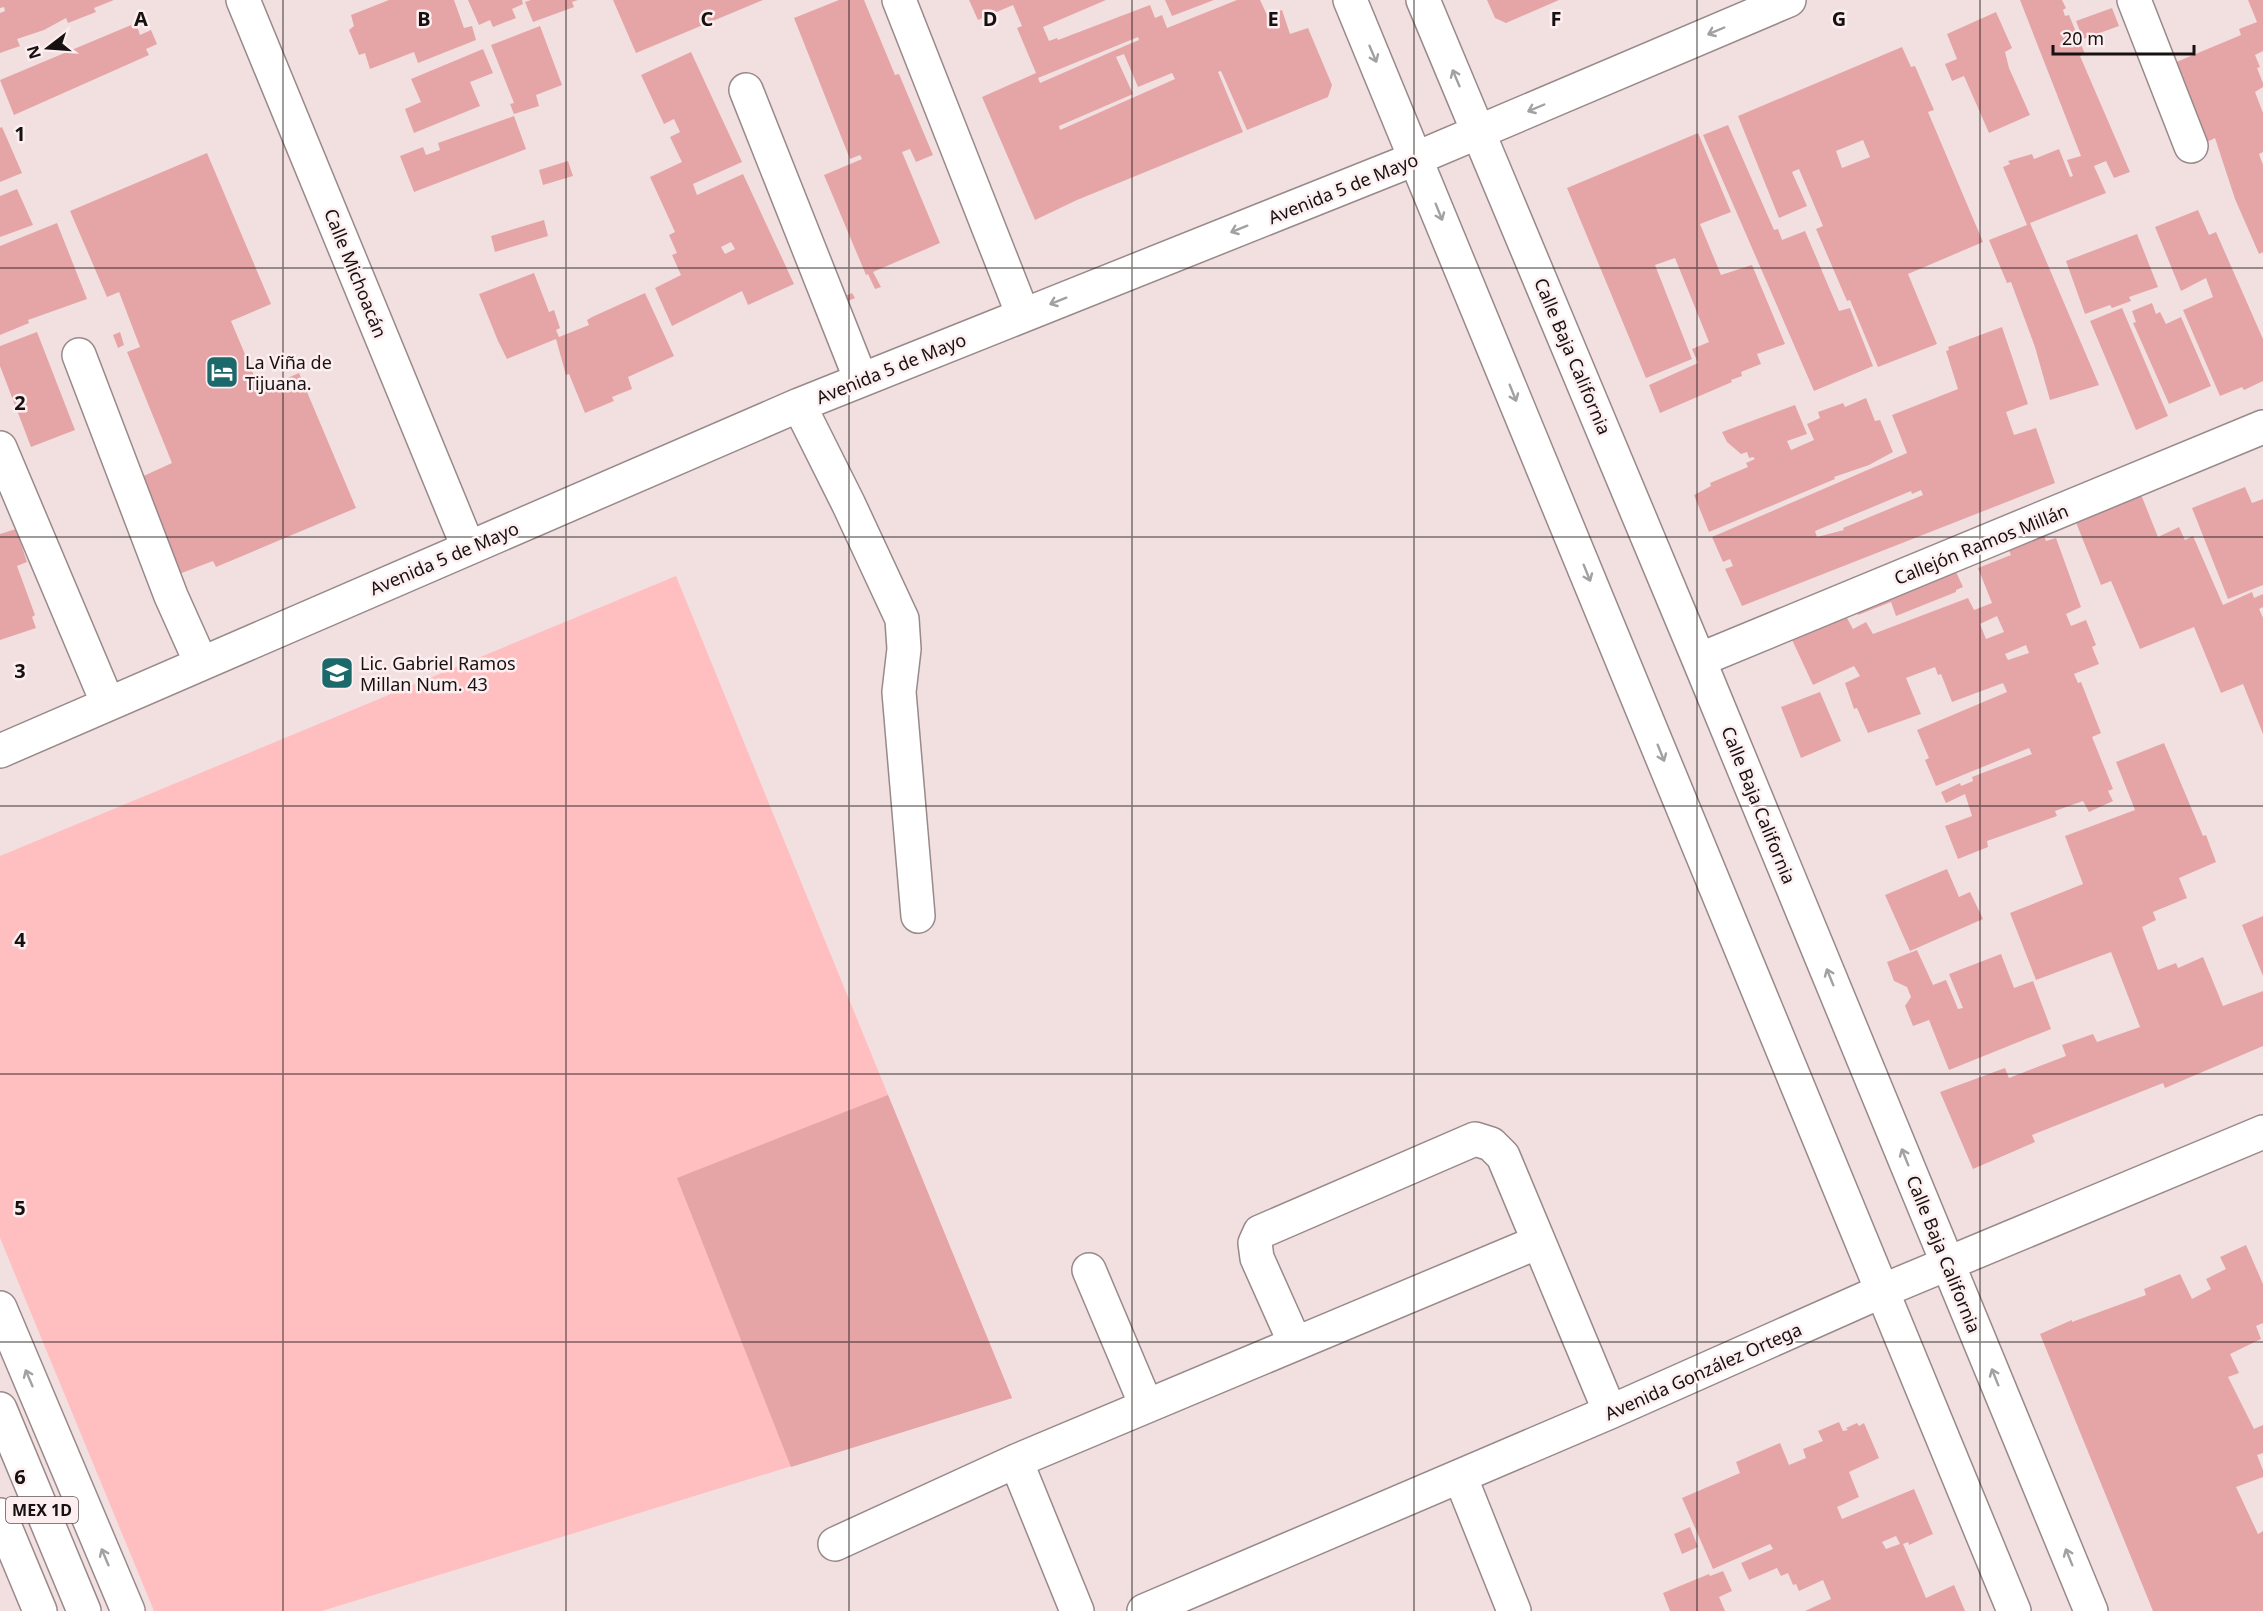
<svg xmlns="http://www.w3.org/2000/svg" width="2263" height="1611" viewBox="0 0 2263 1611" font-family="'Noto Sans',sans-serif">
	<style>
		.green { fill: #ffbec0 }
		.building { fill: #e5a5a7; fill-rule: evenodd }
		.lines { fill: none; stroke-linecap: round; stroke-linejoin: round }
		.minor-casing { stroke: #99898a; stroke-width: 36 }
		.major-casing { stroke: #99898a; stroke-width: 36 }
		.highway-casing { stroke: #99898a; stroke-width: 36 }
		.minor { stroke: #fff; stroke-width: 33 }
		.major { stroke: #fff; stroke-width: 33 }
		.highway { stroke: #fff; stroke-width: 33 }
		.oneway { stroke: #a2a0a0 }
		.grid { fill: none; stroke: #171111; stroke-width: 1.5; stroke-opacity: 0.55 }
		.labels { text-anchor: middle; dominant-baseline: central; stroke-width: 5; stroke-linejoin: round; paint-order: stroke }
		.shield { fill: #fdeeef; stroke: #5c5354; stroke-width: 1.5 }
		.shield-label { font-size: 16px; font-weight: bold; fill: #171111 }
		.street-label { font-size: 18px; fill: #171111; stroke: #fdeeef }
		.poi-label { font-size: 18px; fill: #171111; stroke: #fdeeef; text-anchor: start }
		.grid-label { font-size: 20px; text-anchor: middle; font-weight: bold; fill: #171111; stroke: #fdeeef; stroke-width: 5; stroke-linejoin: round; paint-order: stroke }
	</style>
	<rect width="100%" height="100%" fill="#f2e0e0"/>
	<path class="green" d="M676,576L1012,1398L322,1611H154L0,1238V856Z"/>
	<path class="building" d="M0,0H114L94,8L96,12L68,23L66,18L44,30L17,39L20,46L0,53V13L5,11L4,7L0,8Z
		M389,0H454L464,28L472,26L476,40L418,63L414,52L370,69L365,53L359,55L349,30L354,26L351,15Z
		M468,0H522L523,4L512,9L516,18L493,27L490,20L479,25Z
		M531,0H578L572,2L574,7L533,22L525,2Z
		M613,0H763L636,53Z
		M839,0H864L895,75L899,74L933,155L916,162L910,149L902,152L940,243L873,272L881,287L875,289L868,274L866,275L824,175L862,159L860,155L850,159L794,18Z
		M969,0H1106L1043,27L1049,41L1057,38L1058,40L1150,5L1155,18L1162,15L1167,28L1237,0H1260L1267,15L1282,10L1290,34L1308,28L1332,85L1328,97L1247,130L1221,71L1218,72L1243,132L1077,200L1035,220L982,97L1036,73L1017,28L1022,26L1013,5L978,20ZM1138,37L1139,40L1127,45L1040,83L1038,78ZM1124,54L1138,87L1172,73L1175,79L1060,130L1059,126L1133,94L1116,57Z
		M1165,0H1214L1172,16Z
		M1487,0H1559L1506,23L1495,18Z
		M2020,0H2062L2066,8L2063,10L2065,16L2069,15L2085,54L2080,56L2130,172L2114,178L2106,161L2094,166L2106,193L2030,223L2099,385L2050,400L2035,347L2011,282L2007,283L1989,240L2027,225L2003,167L2010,164L2008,161L2032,154L2034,159L2059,149L2070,177L2073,176L2067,160L2081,156Z
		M2248,0H2263V51L2255,55L2260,67L2257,68L2263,83V87L2255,92L2263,113V152L2259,154L2263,165V252L2259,254L2235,199L2215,138L2207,142L2174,63L2241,35L2239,29L2257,22Z
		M2112,8L2119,26L2083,39L2076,21Z
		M1996,12L2012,48L2005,52L2009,68L2030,115L1989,133L1964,76L1952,81L1945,64L1957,59L1947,34Z
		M136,23L140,35L151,30L157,44L146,49L149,55L14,115L0,80Z
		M540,26L562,85L536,95L539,106L514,114L510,104L514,103L491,45Z
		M1902,47L1911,67L1915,66L1934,110L1928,112L1983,242L1908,274L1937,344L1878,367L1850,300L1847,301L1816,229L1823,226L1799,169L1792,172L1807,206L1779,218L1738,116ZM1863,140L1870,157L1842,168L1836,151Z
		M483,49L493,73L470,82L480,106L414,133L405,109L421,102L411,79Z
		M691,52L742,162L693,184L697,195L743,174L794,284L748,305L742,291L672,326L655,288L681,275L672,255L677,253L669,235L675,232L650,177L682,162L670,137L680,132L674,119L664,124L641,75ZM731,242L735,249L725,254L721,247Z
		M514,116L526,149L414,192L400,156L423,147L426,155L440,150L438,143Z
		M1728,125L1774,230L1778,229L1782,240L1805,231L1839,311L1850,308L1873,366L1814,391L1703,135Z
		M2,127L22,173L0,182V128Z
		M1698,133L1731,212L1700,224L1721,275L1752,265L1785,344L1757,354L1761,364L1741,372L1742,376L1731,380L1732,382L1660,413L1649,385L1698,363L1692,349L1709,342L1675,258L1655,265L1692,359L1646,378L1567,188Z
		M207,153L271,304L231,321L260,390L299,373L356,508L216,567L213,561L174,576L137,479L172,463L127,352L140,347L119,292L107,297L70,211Z
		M568,161L573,176L543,185L539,170Z
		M17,189L33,225L0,237V196Z
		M2198,210L2209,235L2216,232L2263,339V381L2244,390L2242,387L2220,396L2183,310L2213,297L2206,278L2181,291L2155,227Z
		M544,220L548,236L495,252L491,236Z
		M57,223L87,299L28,320L29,323L0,335V246Z
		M2137,234L2158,287L2129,297L2131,301L2112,308L2110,305L2085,314L2066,261Z
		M534,273L549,312L554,310L560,328L556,330L559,337L589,325L587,320L592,317L645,293L674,356L628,377L632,389L612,397L614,401L585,413L569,374L566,375L556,339L507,359L498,341L479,294Z
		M852,293L855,298L838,305L836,300Z
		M2152,303L2156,314L2160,312L2166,324L2181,317L2211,386L2169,404L2133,323L2136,322L2132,311Z
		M2122,308L2168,416L2136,430L2090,321Z
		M2002,327L2028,404L2006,412L2014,435L2036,428L2055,483L1742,606L1725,569L1733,566L1730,559L1723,562L1712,537L1907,453L1892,415L1958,389L1946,351L1949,350L1948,347ZM1921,490L1923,495L1843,528L1844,530L1817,537L1815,531L1911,491L1912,494Z
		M37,332L75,430L31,447L0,366V346Z
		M120,332L124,345L118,348L113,335Z
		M1866,398L1875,421L1880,420L1893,452L1869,465L1834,477L1835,479L1709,532L1694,495L1711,486L1710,483L1748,467L1746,463L1755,459L1753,457L1749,458L1747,452L1741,454L1727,442L1722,432L1795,405L1807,434L1787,441L1791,450L1814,440L1807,424L1820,418L1818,412L1843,403L1845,407Z
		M2245,487L2252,503L2263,499V585L2228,599L2192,508Z
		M2140,492L2158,537L2179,527L2185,540L2193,536L2223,605L2252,592L2254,598L2263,594V607L2259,609L2263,618V734L2243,684L2221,693L2194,627L2140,649L2111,581L2101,585L2075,520Z
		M2041,528L2046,541L2056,538L2081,607L2066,614L2071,626L2086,620L2096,645L2092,647L2099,664L2074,674L2078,683L2081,682L2101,733L2092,737L2113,789L2108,791L2113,801L2089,812L2083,801L2055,811L2057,816L1987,841L1988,847L1958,859L1945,826L1972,816L1965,794L1946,803L1941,792L1960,783L1961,786L1973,781L1972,777L2032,754L2029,748L1936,786L1925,760L1929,758L1917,730L2007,692L2003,683L1952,702L1941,674L1938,675L1935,667L1906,678L1921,714L1868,733L1857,708L1854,709L1845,683L1860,676L1854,666L1813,685L1787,629L1841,607L1853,629L1866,622L1873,634L1968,598L1974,610L1992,603L1978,568L2011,555L2005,542ZM1997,616L2004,632L1986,639L1980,624ZM2026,645L2029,653L2008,660L2005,654Z
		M16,529L27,562L17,566L35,615L32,617L36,628L0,640V534Z
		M1952,563L1963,587L1956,590V592L1896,616L1891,602L1858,615L1854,602Z
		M1820,692L1841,741L1801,758L1781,707Z
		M2164,743L2203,836L2206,835L2216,862L2179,878L2187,898L2153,912L2156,920L2142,927L2158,970L2176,963L2178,968L2203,957L2223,1006L2263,991V1046L2165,1088L2163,1083L2032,1135L2035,1142L1973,1169L1940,1092L2005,1068L2009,1078L2066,1056L2062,1045L2093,1034L2097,1042L2140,1027L2111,952L2036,980L2010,913L2083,884L2065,836L2135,810L2116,762Z
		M1947,869L1959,897L1970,892L1983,919L1910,951L1885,895Z
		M2263,916V976L2242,925Z
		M1917,950L1933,985L1946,980L1958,1009L1963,1008L1949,974L2001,954L2014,988L2033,981L2051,1029L1949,1070L1929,1020L1913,1026L1905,1006L1911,997L1907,987L1894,981L1887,962Z
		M888,1095L1012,1398L791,1467L677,1178Z
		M2246,1245L2263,1284V1323L2256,1326L2261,1339L2230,1354L2239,1373L2228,1377L2254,1429L2263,1425V1453L2257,1455L2263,1470V1477L2236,1487L2258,1534L2263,1531V1611H2153L2040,1334L2072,1320V1322L2146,1295L2144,1289L2180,1274L2192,1299L2211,1289L2206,1279L2226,1269L2220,1257Z
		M1839,1422L1843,1431L1848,1430L1846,1428L1857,1423L1859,1426L1864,1423L1879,1458L1849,1472L1859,1497L1837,1507L1842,1519L1914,1489L1933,1534L1909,1545L1908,1542L1903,1544L1926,1598L1954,1585L1965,1611H1805L1831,1599L1823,1580L1799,1591L1796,1584L1793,1585L1788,1573L1781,1576L1777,1568L1749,1580L1741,1563L1773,1549L1770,1544L1713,1569L1682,1498L1740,1473L1736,1462L1780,1443L1789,1465L1806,1458L1803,1449L1823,1441L1818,1431ZM1896,1536L1900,1544L1886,1549L1882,1542Z
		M1690,1527L1698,1547L1682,1554L1674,1534Z
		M1723,1571L1732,1591L1719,1597L1725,1611H1670L1663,1593L1709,1574L1710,1576Z"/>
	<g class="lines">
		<defs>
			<path id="minor" d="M243,0L468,547
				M899,0L1023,315
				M1350,0L2014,1611
				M1423,0L1699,660L2091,1611
				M2134,0L2191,146
				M746,90L861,380
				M79,355L171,596L201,663
				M799,405L849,505L902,619L904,649L899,692L918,916
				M0,448L108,704
				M1699,660L2263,427
				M0,751L799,405L1417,158L1789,0
				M1089,1270L1146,1405
				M1295,1343L1257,1258L1255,1243L1260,1232L1475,1139L1491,1144L1503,1156L1610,1412
				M1016,1461L1077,1611
				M1460,1476L1514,1611
				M835,1544L1016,1461L1538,1242
				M1144,1611L1610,1412L1882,1291L2263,1132"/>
			<path id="major" d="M0,1308L128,1611"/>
			<path id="highway" d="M0,1409L84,1611
				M0,1515L40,1611"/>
		</defs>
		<use href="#minor" class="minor-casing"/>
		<use href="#major" class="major-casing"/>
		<use href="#highway" class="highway-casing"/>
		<use href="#minor" class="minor"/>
		<use href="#major" class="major"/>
		<use href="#highway" class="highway"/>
	</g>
	<defs><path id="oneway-shaft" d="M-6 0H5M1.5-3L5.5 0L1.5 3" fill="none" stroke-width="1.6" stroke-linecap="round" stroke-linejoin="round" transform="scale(1.5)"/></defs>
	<g class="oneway">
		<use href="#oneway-shaft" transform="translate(1716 31) rotate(157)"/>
		<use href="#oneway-shaft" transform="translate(1373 54) rotate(67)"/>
		<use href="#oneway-shaft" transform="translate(1456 78) rotate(-113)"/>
		<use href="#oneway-shaft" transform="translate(1536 108) rotate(157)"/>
		<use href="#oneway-shaft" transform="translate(1439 212) rotate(68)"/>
		<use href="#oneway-shaft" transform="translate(1239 229) rotate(158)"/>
		<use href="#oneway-shaft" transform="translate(1058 301) rotate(158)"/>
		<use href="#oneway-shaft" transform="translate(1513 393) rotate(68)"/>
		<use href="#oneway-shaft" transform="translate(1587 573) rotate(68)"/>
		<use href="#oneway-shaft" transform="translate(1661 753) rotate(68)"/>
		<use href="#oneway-shaft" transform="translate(1830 977) rotate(-112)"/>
		<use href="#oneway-shaft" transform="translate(1905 1157) rotate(-112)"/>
		<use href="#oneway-shaft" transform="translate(1995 1377) rotate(-112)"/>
		<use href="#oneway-shaft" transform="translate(29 1378) rotate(-113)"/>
		<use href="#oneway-shaft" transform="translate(105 1557) rotate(-113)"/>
		<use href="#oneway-shaft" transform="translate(2069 1557) rotate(-112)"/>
	</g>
	<path class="grid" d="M283,0V1611M566,0V1611M849,0V1611M1132,0V1611M1414,0V1611M1697,0V1611M1980,0V1611M0,268H2263M0,537H2263M0,806H2263M0,1074H2263M0,1342H2263"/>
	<defs>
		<symbol id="hotel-square" viewBox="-11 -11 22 22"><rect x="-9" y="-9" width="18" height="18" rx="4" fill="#1c696b" stroke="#fdeeef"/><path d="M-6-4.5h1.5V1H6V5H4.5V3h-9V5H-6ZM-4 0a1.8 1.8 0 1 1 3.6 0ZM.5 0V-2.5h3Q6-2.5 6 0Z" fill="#fff"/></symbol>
		<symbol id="school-square" viewBox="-11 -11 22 22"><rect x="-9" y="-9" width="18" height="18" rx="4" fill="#1c696b" stroke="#fdeeef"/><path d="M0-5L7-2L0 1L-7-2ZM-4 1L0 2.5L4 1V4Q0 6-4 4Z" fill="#fff"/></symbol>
	</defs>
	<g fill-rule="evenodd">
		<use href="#hotel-square" x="203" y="353" width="38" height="38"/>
		<use href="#school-square" x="318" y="654" width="38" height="38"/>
	</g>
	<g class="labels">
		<rect class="shield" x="6" y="1497" width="72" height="26" rx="4.5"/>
		<g class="shield-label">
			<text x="42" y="1510">MEX 1D</text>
		</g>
		<g class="street-label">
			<text transform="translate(1343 188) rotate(-22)">Avenida 5 de Mayo</text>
			<text transform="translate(356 273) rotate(68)">Calle Michoacán</text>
			<text transform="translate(1573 356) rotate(67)">Calle Baja California</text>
			<text transform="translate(891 368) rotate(-22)">Avenida 5 de Mayo</text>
			<text transform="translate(1981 544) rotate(-22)">Callejón Ramos Millán</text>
			<text transform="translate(444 558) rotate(-23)">Avenida 5 de Mayo</text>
			<text transform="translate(1759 805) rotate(68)">Calle Baja California</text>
			<text transform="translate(1944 1254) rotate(68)">Calle Baja California</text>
			<text transform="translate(1703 1371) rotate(-24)">Avenida González Ortega</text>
		</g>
		<g class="poi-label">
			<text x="245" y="362">La Viña de<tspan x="245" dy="21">Tijuana.</tspan></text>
			<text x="360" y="663">Lic. Gabriel Ramos<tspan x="360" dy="21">Millan Num. 43</tspan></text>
		</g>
	</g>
	<g class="grid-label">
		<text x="141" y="26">A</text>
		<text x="424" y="26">B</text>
		<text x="707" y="26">C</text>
		<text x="990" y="26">D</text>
		<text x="1273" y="26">E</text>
		<text x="1556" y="26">F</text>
		<text x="1839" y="26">G</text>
		<text x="20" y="141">1</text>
		<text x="20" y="410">2</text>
		<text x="20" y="678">3</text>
		<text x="20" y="947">4</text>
		<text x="20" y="1215">5</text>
		<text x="20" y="1484">6</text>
	</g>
	<g transform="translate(48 48) rotate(253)" stroke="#fdeeef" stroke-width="4.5" paint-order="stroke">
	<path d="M0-4.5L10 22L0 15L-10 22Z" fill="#171111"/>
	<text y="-9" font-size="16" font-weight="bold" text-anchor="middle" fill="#171111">N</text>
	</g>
	<path d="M2053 45v9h141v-9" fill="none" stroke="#171111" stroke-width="3"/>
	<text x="2062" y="45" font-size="18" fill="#171111" stroke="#fdeeef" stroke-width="4.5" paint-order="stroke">20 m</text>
</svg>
